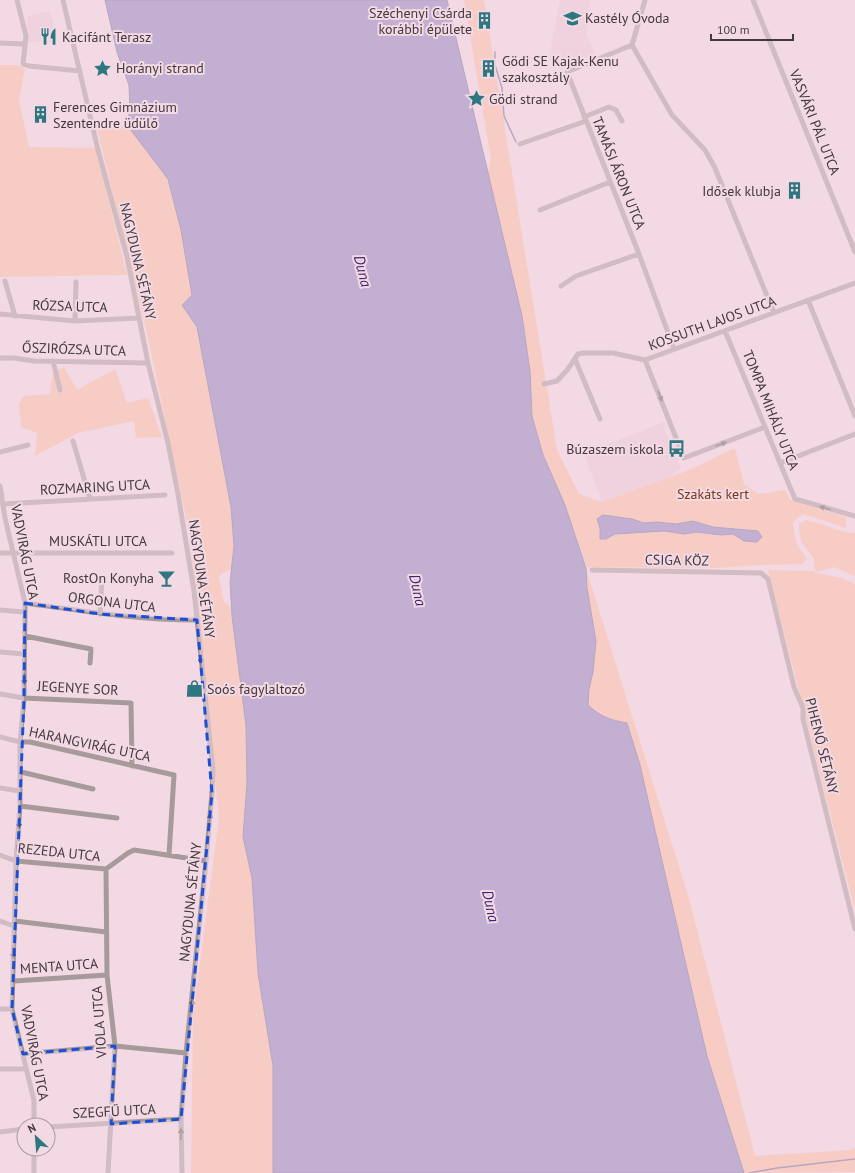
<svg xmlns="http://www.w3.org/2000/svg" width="855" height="1173" viewBox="0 0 855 1173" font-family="'PT Sans',sans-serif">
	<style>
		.built { fill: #eccad8 }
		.green { fill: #fbbd9e; fill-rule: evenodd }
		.water { fill: #897cbd; stroke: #746897 }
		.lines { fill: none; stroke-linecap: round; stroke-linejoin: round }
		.stream { stroke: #746897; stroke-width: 1.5 }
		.street { stroke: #a79a9a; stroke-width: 5 }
		.oneway { fill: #605559 }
		.marked { fill: none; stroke: #1d4ed8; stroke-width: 3; stroke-dasharray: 8 5; stroke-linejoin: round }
		.labels { text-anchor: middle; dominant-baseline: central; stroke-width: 4; stroke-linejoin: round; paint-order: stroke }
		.poi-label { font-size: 14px; fill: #42383d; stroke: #f3d9e4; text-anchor: start }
		.street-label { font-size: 14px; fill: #42383d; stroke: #f3d9e4 }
		.park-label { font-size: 14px; fill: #793912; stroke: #f3d9e4 }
		.water-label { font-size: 15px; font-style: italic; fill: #402776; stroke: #f3d9e4 }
	</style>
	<rect width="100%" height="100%" fill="#f3d9e4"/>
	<path class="built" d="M560,0H590L586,35L596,53L560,70L549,57Z
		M50,11L58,41L28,42L27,16Z
		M664,422L666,426L663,427L671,443H673L675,446L671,448L672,451H674L681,468L668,478L602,502L584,454Z"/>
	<path class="green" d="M464,0H484L557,450L579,494L602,502L689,470L735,448L744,484L758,494L785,490L790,500L846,517V528L804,514L797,518L793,523C795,540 796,545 807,558L803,564L758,565L719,568L587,567L565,505L543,455L532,416L530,371L522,316L488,171L491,159ZM603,515L631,519L644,523L657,522L676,524L693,521L713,527L741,529L744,540L733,534L721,535L697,532L684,534L664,531L615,534L606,539L599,533Z
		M0,65H18L25,69L19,100L29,147L96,148L127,275L0,277Z
		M127,125L168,179L181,230L192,295L182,305L197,327L231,507L234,546L232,569L221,574L219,577L224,602L232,608L246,725L247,783L243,837L252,878L258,973L273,1066V1173H191L193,1015L219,818L189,531L145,325L97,128Z
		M64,367L77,390L115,369L127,403L148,398L162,437L136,438L134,421L78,433L35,456L37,433L21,427L19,403L24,396L50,394L53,372Z
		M806,520C824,523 836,532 855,533V576L834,567L817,572L814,568V559L801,541L799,532V524Z
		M586,568L690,902L755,1156L850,1150L855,1148V1172L744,1173L707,1056L640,765L628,723C610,720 602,717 588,705L589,689L593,672Z
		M768,570L815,571V573L842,578L855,584V911Z"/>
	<path class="water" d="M105,0H447L522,316L530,371L532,416L543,455L565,505L586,568L587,588L596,641L593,672L589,689L588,705C601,717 610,720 627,723L640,765L707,1056L744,1173H273V1066L258,973L252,878L243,837L247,783L246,725L232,616L230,582L234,546L231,507L197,327L182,305L192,295L181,230L168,179L127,125L130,109L129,85L117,52Z
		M603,515L632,519L644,523L657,522L676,524L693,521L713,527L758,531L762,537L757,542L744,541L733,534L721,535L697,532L684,534L664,531L615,534L606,539H600V528L597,519Z"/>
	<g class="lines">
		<path class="stream" d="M495,52V65L502,88L504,116L516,142
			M749,1173L777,1168L855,1159"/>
		<path class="street" d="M17,0L26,36L23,64L29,66L80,71
			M63,0L98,150L127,257L148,363L168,443L178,494L194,591L213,770L212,793L206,861L186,1053L181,1119L182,1173
			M645,0L632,45L672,115L705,150L715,168L774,313
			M753,0L855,252
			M0,43L24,44
			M632,45L567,72L639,254L674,349
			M584,117L609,107L616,110L622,121
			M520,144L586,121
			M540,210L610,182
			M5,281L15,316
			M561,286L576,276L639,254
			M808,300L855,416
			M0,314L75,321L139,318
			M75,321L76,282
			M725,331L795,499L855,516
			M0,358H14L34,361L148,363
			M575,359L600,419
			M645,360L684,458L765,427
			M53,361L60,390
			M544,384L557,381L568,369L578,354L583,353H613L645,360L855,283
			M73,441L90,499
			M0,452L28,445
			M780,463L855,434
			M0,486L5,518L25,603L24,698L20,742V806L16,861L12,1009L34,1101V1125
			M3,504L165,495
			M0,553H172
			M592,570L761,573L768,579L794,687L803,708V719L855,929
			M25,603C82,611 139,620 197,620
			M0,610L24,612
			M100,614L102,578
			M25,636L91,649L90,663
			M0,652L24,654
			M0,694L24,698L131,703L132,766
			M0,737L20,742H30L174,775L169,855
			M21,772L93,789
			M0,788L20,791
			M20,806L117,818
			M0,855L16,861L106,869L128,853L134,850L206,861
			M106,869L107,975L115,1046L108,1173
			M0,921L14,926
			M15,921L106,932
			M14,981L107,975
			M0,1009H12
			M23,1054L115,1046L186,1053
			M0,1069H25
			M48,1127L181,1119
			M0,1132L24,1129
			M34,1173V1149"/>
	</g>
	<defs><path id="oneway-solid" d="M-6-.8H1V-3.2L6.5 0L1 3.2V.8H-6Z"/></defs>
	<g class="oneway">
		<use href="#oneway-solid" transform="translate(660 396) rotate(68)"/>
		<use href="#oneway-solid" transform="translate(721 444) rotate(-21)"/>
		<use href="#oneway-solid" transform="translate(825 508) rotate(-164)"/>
		<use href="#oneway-solid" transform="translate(201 662) rotate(-96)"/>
		<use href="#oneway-solid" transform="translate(24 679) rotate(90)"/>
		<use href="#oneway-solid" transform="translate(210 819) rotate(-85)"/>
		<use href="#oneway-solid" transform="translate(19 823) rotate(94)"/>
		<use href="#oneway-solid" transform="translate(13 953) rotate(89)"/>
		<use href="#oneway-solid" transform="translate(192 1005) rotate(-84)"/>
		<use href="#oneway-solid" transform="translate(181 1134) rotate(-91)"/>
	</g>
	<path d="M0 0H855V1173H0ZM25,603L100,614L197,620L212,793L181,1119L111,1124L115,1046L23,1054L12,1009L24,698Z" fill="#f3d9e4" fill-opacity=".55" fill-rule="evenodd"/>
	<path class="marked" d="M25,603L100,614L197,620L212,793L181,1119L111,1124L115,1046L23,1054L12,1009L24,698Z"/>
	<defs>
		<symbol id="school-bare" viewBox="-9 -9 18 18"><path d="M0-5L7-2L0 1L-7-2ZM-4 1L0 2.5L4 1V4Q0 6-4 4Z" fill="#2e7680" stroke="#f3d9e4" stroke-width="2.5" paint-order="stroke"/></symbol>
		<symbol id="building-bare" viewBox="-9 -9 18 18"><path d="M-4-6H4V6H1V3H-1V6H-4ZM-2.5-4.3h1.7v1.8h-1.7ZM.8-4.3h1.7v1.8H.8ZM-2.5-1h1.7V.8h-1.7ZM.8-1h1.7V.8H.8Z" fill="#2e7680" stroke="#f3d9e4" stroke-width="2.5" paint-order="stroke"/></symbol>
		<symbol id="restaurant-bare" viewBox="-9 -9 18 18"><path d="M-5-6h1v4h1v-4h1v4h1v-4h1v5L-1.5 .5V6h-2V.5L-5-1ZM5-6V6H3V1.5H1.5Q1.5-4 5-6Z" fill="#2e7680" stroke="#f3d9e4" stroke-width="2.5" paint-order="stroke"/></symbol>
		<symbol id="sight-bare" viewBox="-9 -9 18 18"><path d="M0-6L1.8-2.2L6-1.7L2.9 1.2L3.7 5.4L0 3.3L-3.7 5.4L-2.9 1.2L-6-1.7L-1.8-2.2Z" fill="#2e7680" stroke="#f3d9e4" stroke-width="2.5" paint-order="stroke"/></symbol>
		<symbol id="bus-bare" viewBox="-9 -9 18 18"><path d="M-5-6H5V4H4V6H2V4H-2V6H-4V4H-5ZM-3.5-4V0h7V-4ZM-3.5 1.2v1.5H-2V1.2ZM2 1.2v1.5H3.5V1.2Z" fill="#2e7680" stroke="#f3d9e4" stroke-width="2.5" paint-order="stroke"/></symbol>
		<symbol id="bar-bare" viewBox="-9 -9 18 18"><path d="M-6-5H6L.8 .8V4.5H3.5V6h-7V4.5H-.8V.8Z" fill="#2e7680" stroke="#f3d9e4" stroke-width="2.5" paint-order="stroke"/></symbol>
		<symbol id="shop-bare" viewBox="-9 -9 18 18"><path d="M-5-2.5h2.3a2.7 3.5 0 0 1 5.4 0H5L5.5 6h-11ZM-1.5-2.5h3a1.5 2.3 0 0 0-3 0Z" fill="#2e7680" stroke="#f3d9e4" stroke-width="2.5" paint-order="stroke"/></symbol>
	</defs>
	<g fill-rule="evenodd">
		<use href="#school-bare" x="560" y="6" width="25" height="25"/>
		<use href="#building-bare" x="472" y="8" width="25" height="25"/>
		<use href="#restaurant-bare" x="36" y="24" width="25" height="25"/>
		<use href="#sight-bare" x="90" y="56" width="25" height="25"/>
		<use href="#building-bare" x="476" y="56" width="25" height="25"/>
		<use href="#sight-bare" x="464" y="86" width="25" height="25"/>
		<use href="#building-bare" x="28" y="102" width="25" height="25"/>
		<use href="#building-bare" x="782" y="178" width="25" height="25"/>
		<use href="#bus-bare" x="664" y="436" width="25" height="25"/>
		<use href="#bar-bare" x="154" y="566" width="25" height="25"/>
		<use href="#shop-bare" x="182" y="676" width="25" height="25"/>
	</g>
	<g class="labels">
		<g class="poi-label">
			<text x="472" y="13" text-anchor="end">Széchenyi Csárda<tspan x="472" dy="16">korábbi épülete</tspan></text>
			<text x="585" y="18">Kastély Óvoda</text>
			<text x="62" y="37">Kacifánt Terasz</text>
			<text x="502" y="61">Gödi SE Kajak-Kenu<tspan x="502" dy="16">szakosztály</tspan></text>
			<text x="116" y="68">Horányi strand</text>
			<text x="489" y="99">Gödi strand</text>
			<text x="53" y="107">Ferences Gimnázium<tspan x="53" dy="16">Szentendre üdülő</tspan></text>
			<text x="781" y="191" text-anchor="end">Idősek klubja</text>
			<text x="664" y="449" text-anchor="end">Búzaszem iskola</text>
			<text x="154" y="578" text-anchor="end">RostOn Konyha</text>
			<text x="207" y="689">Soós fagylaltozó</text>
		</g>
		<g class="street-label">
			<text transform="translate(815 122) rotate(68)">VASVÁRI PÁL UTCA</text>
			<text transform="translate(619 173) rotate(68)">TAMÁSI ÁRON UTCA</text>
			<text transform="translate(138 261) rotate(77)">NAGYDUNA SÉTÁNY</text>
			<text transform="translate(70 306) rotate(2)">RÓZSA UTCA</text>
			<text transform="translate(712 323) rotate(-20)">KOSSUTH LAJOS UTCA</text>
			<text transform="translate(74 349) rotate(2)">ŐSZIRÓZSA UTCA</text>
			<text transform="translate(771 410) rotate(68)">TOMPA MIHÁLY UTCA</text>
			<text transform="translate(95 487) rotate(-3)">ROZMARING UTCA</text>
			<text x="98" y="541">MUSKÁTLI UTCA</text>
			<text transform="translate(25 552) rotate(79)">VADVIRÁG UTCA</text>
			<text transform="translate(677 560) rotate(1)">CSIGA KÖZ</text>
			<text transform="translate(202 579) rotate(82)">NAGYDUNA SÉTÁNY</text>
			<text transform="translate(112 602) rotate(7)">ORGONA UTCA</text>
			<text transform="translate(78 688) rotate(3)">JEGENYE SOR</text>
			<text transform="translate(90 744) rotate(12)">HARANGVIRÁG UTCA</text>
			<text transform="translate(822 746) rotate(76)">PIHENŐ SÉTÁNY</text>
			<text transform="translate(59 852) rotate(6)">REZEDA UTCA</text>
			<text transform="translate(190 902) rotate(-84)">NAGYDUNA SÉTÁNY</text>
			<text transform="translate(59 966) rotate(-4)">MENTA UTCA</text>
			<text transform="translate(99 1022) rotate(-94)">VIOLA UTCA</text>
			<text transform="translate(35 1053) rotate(79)">VADVIRÁG UTCA</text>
			<text transform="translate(114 1111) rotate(-3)">SZEGFŰ UTCA</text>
		</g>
		<g class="park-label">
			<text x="713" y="494">Szakáts kert</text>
		</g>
		<g class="water-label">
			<text transform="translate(363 271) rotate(76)">Duna</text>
			<text transform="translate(418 590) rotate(77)">Duna</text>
			<text transform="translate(491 906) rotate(77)">Duna</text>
		</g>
	</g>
	<g transform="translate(36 1137) rotate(334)"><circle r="19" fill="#f3d9e4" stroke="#ac99a1"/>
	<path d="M0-3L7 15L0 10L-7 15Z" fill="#2e7680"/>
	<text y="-6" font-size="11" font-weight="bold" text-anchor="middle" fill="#42383d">N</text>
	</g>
	<path d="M711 34v6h82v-6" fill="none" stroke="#42383d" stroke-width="2"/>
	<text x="717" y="34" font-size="12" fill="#42383d" stroke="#f3d9e4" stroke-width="3" paint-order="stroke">100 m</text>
</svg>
